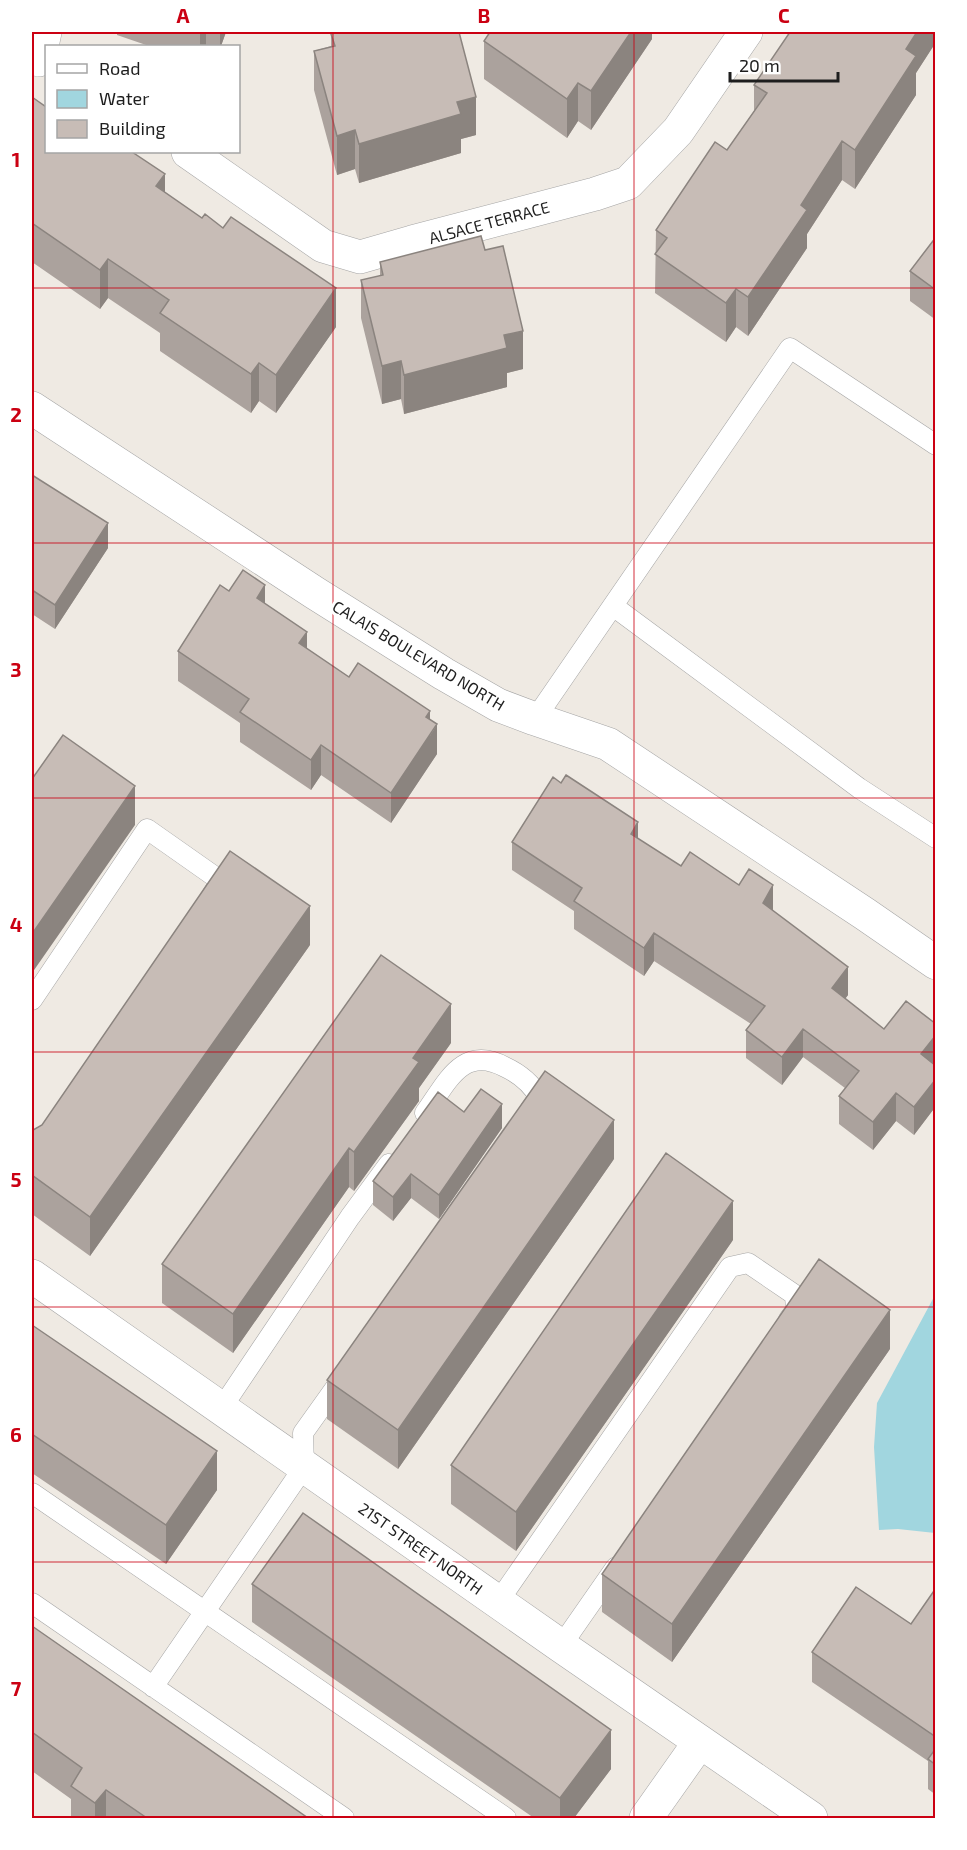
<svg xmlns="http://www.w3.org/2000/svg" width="967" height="1850" viewBox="0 0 967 1850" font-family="'Exo 2',sans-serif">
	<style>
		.water { fill: #a1d6df }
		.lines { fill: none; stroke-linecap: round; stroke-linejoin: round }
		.lane-casing { stroke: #a5a5a5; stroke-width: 21 }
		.street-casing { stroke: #a5a5a5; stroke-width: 34 }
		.lane { stroke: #fff; stroke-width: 20 }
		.street { stroke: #fff; stroke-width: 33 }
		.wall { fill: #aba29d }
		.shaded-wall { fill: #8b847f }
		.building { fill: #c7bcb6; stroke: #8b847f; stroke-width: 1.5 }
		.grid { fill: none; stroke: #cb0012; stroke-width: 1.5; stroke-opacity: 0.55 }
		.labels { text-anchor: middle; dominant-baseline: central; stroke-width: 6; stroke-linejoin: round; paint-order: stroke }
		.street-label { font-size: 16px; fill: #1e1e1e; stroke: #fff }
		.neatline { fill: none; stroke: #cb0012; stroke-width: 2 }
		.grid-label { font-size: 20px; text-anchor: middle; font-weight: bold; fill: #cb0012 }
	</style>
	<rect width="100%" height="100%" fill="#efeae3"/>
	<path class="water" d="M935,1295V1533L898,1529L879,1530L874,1447L877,1403Z"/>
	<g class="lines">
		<defs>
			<path id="lane" d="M613,606L859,788L936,838
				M535,719L790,348L936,445
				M32,1000L147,829L221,881L212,895
				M425,1113C447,1083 462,1044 505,1067C520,1074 531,1083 539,1097L530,1110
				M221,1409L350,1217L389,1164
				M32,1493L506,1818
				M498,1602L730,1267L748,1263L795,1295L796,1310L789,1319
				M32,1603L344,1818
				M561,1646L616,1567
				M153,1687L304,1467L303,1433L343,1377"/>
			<path id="street" d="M39,60L45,32
				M188,152L323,246L360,257L412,242L595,194L628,183L678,131L746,32
				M32,408L315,593L444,674L498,705L535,719L608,744L865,914L936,963
				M32,1276L561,1646L811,1818
				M646,1818L699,1743"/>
		</defs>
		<use href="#lane" class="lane-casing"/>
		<use href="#street" class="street-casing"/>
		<use href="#lane" class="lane"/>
		<use href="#street" class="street"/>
	</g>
	<path class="wall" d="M117,32H226L221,46H149L117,35Z
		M652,32V39L591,130L578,121L567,138L484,79V41Z
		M936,32V42L916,73V95L855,189L842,180L807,234V248L748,336L736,327L726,342L655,293L656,230L727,150L754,111V85Z
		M331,34L476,135L461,139V153L359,183L355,169L337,175L314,90V51L331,46Z
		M32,97L165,192L336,327L276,413L259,401L251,413L160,351V333L108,298L100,309L32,262Z
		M936,237V320L910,301V271Z
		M485,250L523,369L507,373V387L404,414L401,399L382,404L361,318V280L380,276V262Z
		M32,475L108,548L55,629L32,614Z
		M229,591L265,604L307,649L349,677L430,719L437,754L391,823L321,775L311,790L240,742V723L178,681V651Z
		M638,839L681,866L773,911L848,995L845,999L884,1029L936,1024V1063L934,1065L936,1066V1106L914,1135L896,1121L873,1150L839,1124V1096L845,1088L803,1057L782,1085L746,1058V1030L751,1024L654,961L644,976L574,929V911L512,870V842Z
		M310,945L90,1256L32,1214V1132Z
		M451,1043L419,1088V1101L354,1191L349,1187L233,1353L162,1303V1264Z
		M464,1112L502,1128L439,1219L411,1198L393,1221L373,1205V1181Z
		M614,1159L398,1469L327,1419V1380Z
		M733,1240L516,1551L451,1504V1465Z
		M32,1325L217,1490L166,1564L32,1473Z
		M890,1349L672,1662L602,1612V1574Z
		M252,1584L611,1769L574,1818H534L252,1622Z
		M936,1588V1795L928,1789V1761L812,1682V1652L911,1624Z
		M32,1626L308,1818H71V1799L32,1771Z"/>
	<path class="shaded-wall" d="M200,32H206V46H200Z
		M220,32H226L221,46H220Z
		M631,32H652V39L591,130V91Z
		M917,32H936V42L916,73V95L855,189V150L906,49Z
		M578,83V121L567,138V99Z
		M476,97V135L461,139V153L359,183V144L457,102Z
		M355,130V169L337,175V136Z
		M842,141V180L807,234V248L748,336V297L801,205Z
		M165,174V213L156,186Z
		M108,259V298L100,309V270Z
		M336,288V327L276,413V375Z
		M736,289V327L726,342V303Z
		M523,331V369L507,373V387L404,414V375L504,335Z
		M401,361V399L382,404V366Z
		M259,363V401L251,413V374Z
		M108,523V548L55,629V605Z
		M265,585V616L257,598Z
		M307,632V662L299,643Z
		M430,711V736L437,724V754L391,823V793L426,717Z
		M321,745V775L311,790V760Z
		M135,786V825L32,973V934Z
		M638,822V850L631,834Z
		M773,885V913L763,903Z
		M310,906V945L90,1256V1217Z
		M654,933V961L644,976V948Z
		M848,967V995L832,1016V988Z
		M451,1004V1043L419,1088V1101L354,1191V1152L413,1058Z
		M803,1029V1057L782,1085V1057Z
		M936,1035V1063L921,1082V1054Z
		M936,1079V1106L914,1135V1107Z
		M896,1093V1121L873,1150V1122Z
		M502,1104V1128L439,1219V1195Z
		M614,1120V1159L398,1469V1430Z
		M349,1148V1187L233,1353V1314Z
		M411,1174V1198L393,1221V1197Z
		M733,1201V1240L516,1551V1512Z
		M890,1310V1349L672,1662V1624Z
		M217,1451V1490L166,1564V1525Z
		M611,1730V1769L574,1818H560V1798Z
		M106,1790V1818H95V1803Z"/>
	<path class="building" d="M338,32H459L476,97L457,102L461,114L359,144L355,130L337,136L314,51L335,46L331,34Z
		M490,32H631L591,91L578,83L567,99L484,41Z
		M790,32H917L906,49L916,56L855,150L842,141L801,205L807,210L748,297L736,289L726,303L655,254L667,238L656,230L715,142L727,150L767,93L754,85Z
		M32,97L46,107V152H132L165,174L156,186L202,218L205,214L223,228L231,217L336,288L276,375L259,363L251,374L160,313L169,300L108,259L100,270L32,223Z
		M481,236L485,250L503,246L523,331L504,335L507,348L404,375L401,361L382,366L361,280L383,275L380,262Z
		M936,237V290L910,271Z
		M32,475L108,523L55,605L32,590Z
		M243,570L265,585L257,598L307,632L299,643L349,677L358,663L430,711L426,717L437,724L391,793L321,745L311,760L240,712L249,699L178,651L220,585L229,591Z
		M63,735L135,786L32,934V779Z
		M566,775L638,822L631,834L681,866L690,852L739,885L749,869L773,885L763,903L848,967L832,988L884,1029L906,1001L936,1024V1035L921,1054L936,1066V1079L914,1107L896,1093L873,1122L839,1096L859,1071L803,1029L782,1057L746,1030L765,1006L654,933L644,948L574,901L582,888L512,842L553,777L561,783Z
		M230,851L310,906L90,1217L32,1175V1132L33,1130L42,1125Z
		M381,955L451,1004L413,1058L419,1062L354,1152L349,1148L233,1314L162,1264Z
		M545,1071L614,1120L398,1430L327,1380Z
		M481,1089L502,1104L439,1195L411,1174L393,1197L373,1181L438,1092L464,1112Z
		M666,1153L733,1201L516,1512L451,1465Z
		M819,1259L890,1310L672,1624L602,1574Z
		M32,1325L217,1451L166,1525L32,1434Z
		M303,1513L611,1730L560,1798L252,1584Z
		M856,1587L911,1624L936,1588V1737L812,1652Z
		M32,1626L308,1818H147L106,1790L95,1803L71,1786L82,1768L32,1732Z
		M936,1748V1765L928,1759Z"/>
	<path class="grid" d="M333,32V1818M634,32V1818M32,288H936M32,543H936M32,798H936M32,1052H936M32,1307H936M32,1562H936"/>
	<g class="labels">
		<g class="street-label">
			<text transform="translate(489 222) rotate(-15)">ALSACE TERRACE</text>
			<text transform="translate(419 655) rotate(31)">CALAIS BOULEVARD NORTH</text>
			<text transform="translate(421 1548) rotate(35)">21ST STREET NORTH</text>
		</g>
	</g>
	<rect width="967" height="1850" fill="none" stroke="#ffffff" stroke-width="66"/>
	<rect x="45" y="45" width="195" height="108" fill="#ffffff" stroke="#a5a5a5" stroke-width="1.5"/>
	<rect x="57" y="64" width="30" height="9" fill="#ffffff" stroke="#a5a5a5" stroke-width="1.5"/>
	<text x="99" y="75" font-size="18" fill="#1e1e1e">Road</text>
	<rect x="57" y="90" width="30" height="18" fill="#a1d6df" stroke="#a5a5a5" stroke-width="1.5"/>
	<text x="99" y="105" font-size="18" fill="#1e1e1e">Water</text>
	<rect x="57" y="120" width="30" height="18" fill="#c7bcb6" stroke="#a5a5a5" stroke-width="1.5"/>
	<text x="99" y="135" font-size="18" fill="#1e1e1e">Building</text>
	<path d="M730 72v9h108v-9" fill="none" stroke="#1e1e1e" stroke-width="3"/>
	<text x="739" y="72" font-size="18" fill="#1e1e1e" stroke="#ffffff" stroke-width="4.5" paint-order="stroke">20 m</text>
	<rect x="33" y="33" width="901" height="1784" class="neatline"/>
	<g class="grid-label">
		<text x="183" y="23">A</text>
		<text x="484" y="23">B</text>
		<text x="784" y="23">C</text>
		<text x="16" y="167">1</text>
		<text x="16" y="422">2</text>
		<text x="16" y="677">3</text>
		<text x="16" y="932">4</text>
		<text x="16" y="1187">5</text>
		<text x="16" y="1442">6</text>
		<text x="16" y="1696">7</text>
	</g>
</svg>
